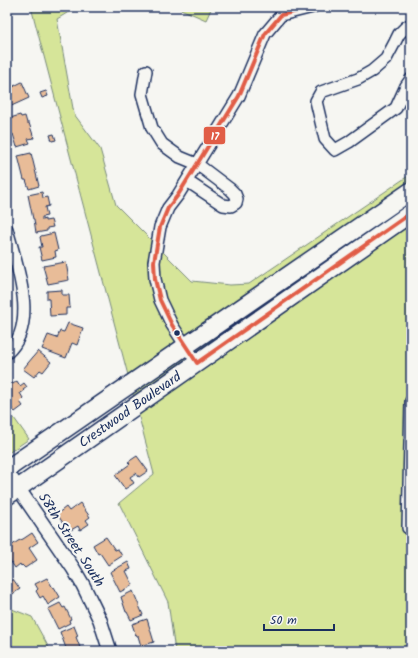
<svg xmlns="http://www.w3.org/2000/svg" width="418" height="658" viewBox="0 0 418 658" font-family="Kalam,sans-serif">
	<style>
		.green { fill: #d6e599; stroke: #788a7c }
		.building { fill: #e8bc98; stroke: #1b2f5e }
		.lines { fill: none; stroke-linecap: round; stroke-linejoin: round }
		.minor-casing { stroke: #1b2f5e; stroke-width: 14 }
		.tertiary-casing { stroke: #1b2f5e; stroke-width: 16 }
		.primary-casing { stroke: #1b2f5e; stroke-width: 20 }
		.minor { stroke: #f6f6f2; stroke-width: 11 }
		.tertiary { stroke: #f6f6f2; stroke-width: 13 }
		.primary { stroke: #f6f6f2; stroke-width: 17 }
		.bus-1-casing { stroke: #f6f6f2; stroke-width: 7 }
		.bus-1 { stroke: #e15d46; stroke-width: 4 }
		.bus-dot { fill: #1b2f5e; stroke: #f6f6f2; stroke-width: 1.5 }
		.labels { text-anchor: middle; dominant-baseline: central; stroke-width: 4; stroke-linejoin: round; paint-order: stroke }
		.street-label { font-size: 14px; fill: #1b2f5e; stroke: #f6f6f2 }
		.line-badge { stroke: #f6f6f2; stroke-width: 1.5 }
		.badge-label { font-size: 11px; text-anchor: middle; font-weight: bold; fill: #fff }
	</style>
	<rect width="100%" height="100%" fill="#f6f6f2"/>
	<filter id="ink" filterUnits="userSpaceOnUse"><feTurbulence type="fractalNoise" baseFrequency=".025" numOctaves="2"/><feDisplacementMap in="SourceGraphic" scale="8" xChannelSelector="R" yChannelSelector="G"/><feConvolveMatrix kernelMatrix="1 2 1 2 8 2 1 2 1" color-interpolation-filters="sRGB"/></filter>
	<g filter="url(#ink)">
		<path class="green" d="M31,7H77L57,19L74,114L100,149L116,205L192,281L230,285L249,284L411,174V651H175L168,602L119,503L154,474Z
			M176,7H212L206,20Z
			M7,418H14L29,439L7,454Z
			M7,607L32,617L49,648L50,651H7Z"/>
		<path class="building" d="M7,76H8L14,87V86L22,82L29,98L7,108Z
			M46,91L48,96L42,98L40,93Z
			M20,115L21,117L25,116L27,123H29L34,138L28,139L30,143L17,147L13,134L10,135L7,126V119Z
			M54,134L56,140L52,141L50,135Z
			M31,153L39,186L29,189L26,180H24L18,156Z
			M42,192L43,198L47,197L49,206L45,207L47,216L42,217V220L45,219V221L51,220L53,227L47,228V231L36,233L34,219H33L28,195Z
			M54,233L58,250L55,251L56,257L42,260L39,247H42L40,237L41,236Z
			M66,262L69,280L48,284L43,266Z
			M62,290V295H69L70,308H66V315L50,316L49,299H47V291Z
			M68,323L83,328L77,345L72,343L66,358L42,349L48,335L57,338L60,331L64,332Z
			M38,351L51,362L43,372L40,370L34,377L23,369Z
			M10,380L13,384L17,381L20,386L24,383L27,387L23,390L24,391L21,393V392L20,393L23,398L22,399V400L20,402L23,406L15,412L7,403V382Z
			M137,456L148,471L139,477L136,473L130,477L134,483L125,489L115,475L130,464L128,462Z
			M80,503L90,517L86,520L89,524L80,530L78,526L71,530L65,522L63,523L57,514L66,507L69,511Z
			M32,533L38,542L29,548L37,560L25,568L22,565L21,566L20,564L15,568L7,556V549L18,541L23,539Z
			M106,537L115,550L118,549L122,556L108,565L100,553L98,554L93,545Z
			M128,562L131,569L126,571L133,585L120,592L110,572Z
			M47,578L53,588L54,587L60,597L48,605L43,596L40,598L36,591L38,589L35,584Z
			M13,579L20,589L8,597L7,595V583Z
			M133,591L143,615L131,620L127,612H126L121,597Z
			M60,603L63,608L65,607L71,619L69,620L70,623L58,629L48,609Z
			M147,619L154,642L141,646L138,636H136L132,624Z
			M74,626L78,636L76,637L81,650L78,651H67L60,632Z"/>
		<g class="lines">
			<defs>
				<path id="minor" d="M411,24L406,27L399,34L395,42L386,59L372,71L358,79L321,92L316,101L325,139L335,150L349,142L396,108L406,86L411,79
					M146,71L142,94L152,128L162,144L180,157L197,164L230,189L235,194L237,199L236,203L231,206L223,205L187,181
					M7,229C16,264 40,324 7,353
					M197,363L172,325L160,300L155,279L154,262L160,227L168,208L178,195L239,96L265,34L281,15L313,7
					M408,528L411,401"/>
				<path id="tertiary" d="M7,472L73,568L83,585L100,620L110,651"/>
				<path id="primary" d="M7,469L411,191
					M7,496L411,213"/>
			</defs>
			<use href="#minor" class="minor-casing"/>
			<use href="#tertiary" class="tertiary-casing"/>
			<use href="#primary" class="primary-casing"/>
			<use href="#minor" class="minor"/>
			<use href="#tertiary" class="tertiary"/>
			<use href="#primary" class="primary"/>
			<defs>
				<path id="bus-1" d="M313,7L281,15L265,34L239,96L178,195L168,208L160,227L154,262L155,279L160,300L172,325L197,363L411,213"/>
			</defs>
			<use href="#bus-1" class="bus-1-casing"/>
			<use href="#bus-1" class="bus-1"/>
		</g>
	</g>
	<circle class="bus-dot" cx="177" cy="333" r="3.5"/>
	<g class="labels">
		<g class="street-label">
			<text transform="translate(130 410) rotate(-35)">Crestwood Boulevard</text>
			<text transform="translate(71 540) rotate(57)">58th Street South</text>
		</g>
	</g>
	<rect class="line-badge" x="203" y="126" width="23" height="19" rx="4" fill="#e15d46"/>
	<g class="badge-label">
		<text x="215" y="140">17</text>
	</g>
	<rect width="418" height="658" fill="none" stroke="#f6f6f2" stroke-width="24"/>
	<rect x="12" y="12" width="394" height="634" fill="none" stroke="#1b2f5e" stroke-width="1.5" filter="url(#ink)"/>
	<path d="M264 624v6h70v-6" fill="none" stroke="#1b2f5e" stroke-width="2"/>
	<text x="270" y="624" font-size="12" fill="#1b2f5e" stroke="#f6f6f2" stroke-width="3" paint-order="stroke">50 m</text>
</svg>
